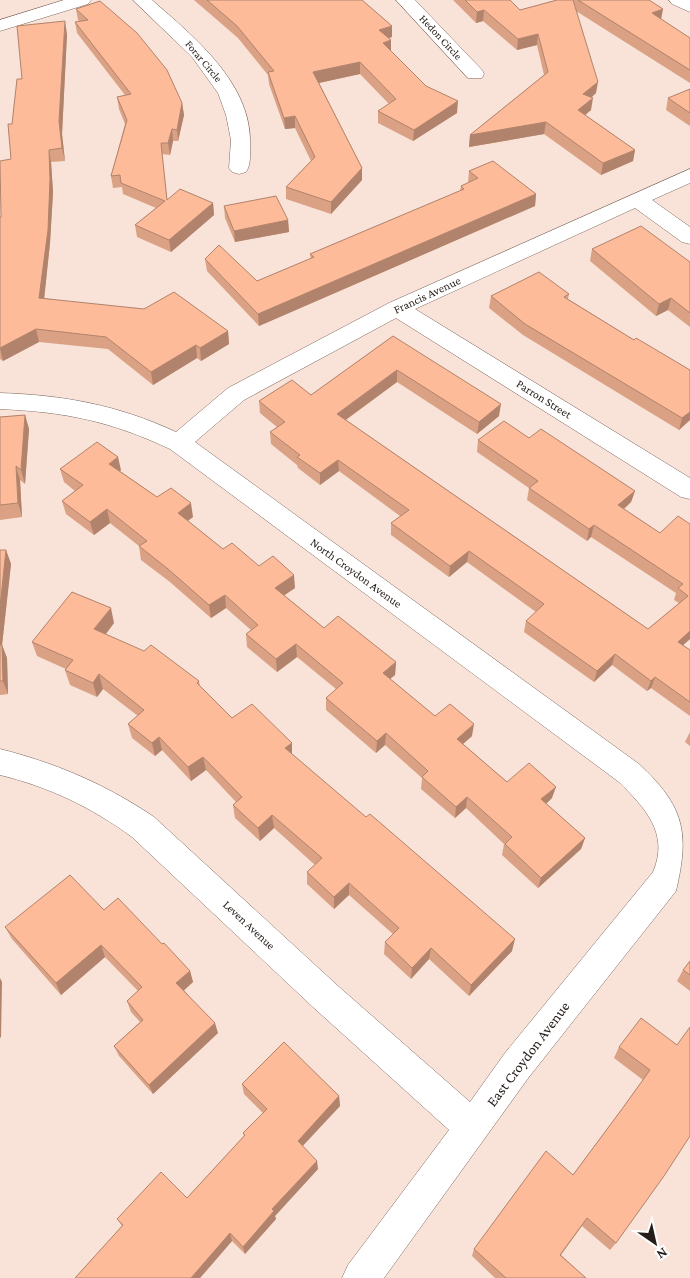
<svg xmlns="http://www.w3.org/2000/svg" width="690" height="1278" viewBox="0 0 690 1278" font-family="'Crimson Pro',serif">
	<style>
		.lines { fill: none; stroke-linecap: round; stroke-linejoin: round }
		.street-casing { stroke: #7e6a61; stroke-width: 1 }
		.street { fill: #fff; fill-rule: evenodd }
		.wall { fill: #daa184 }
		.shaded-wall { fill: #b1836c }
		.building { fill: #fdbb9a; stroke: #b1836c }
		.labels { text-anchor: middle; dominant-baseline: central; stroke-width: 4; stroke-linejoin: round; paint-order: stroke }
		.far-street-label { font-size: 11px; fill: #251d19; stroke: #fff }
		.street-label { font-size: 12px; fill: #251d19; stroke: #fff }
		.near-street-label { font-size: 15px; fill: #251d19; stroke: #fff }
	</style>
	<rect width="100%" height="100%" fill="#f9e2d7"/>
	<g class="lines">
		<defs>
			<path id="street" d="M64,0H91L88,4L0,31V20Z
				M133,0H152C194,37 253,84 250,146C250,155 251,165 246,172L239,174L232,172L229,168L231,140L226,115L218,93L192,57Z
				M396,0H415L482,70L484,74L482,78H468Z
				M669,0H690V12L672,4Z
				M690,169V183L652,200L690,227V244L682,242L635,208L415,309L690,478V499L681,497L396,318L244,400L195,442L639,764C684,806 690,832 676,891L529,1077L384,1278H342L348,1265L449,1130L314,1008L132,837C91,807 49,787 0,775V749C56,763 107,785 154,817L338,986L470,1102L505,1053L653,872C670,833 644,807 619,782L170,449C110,421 66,412 0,409V393C63,395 118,405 176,432L228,388L389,303Z"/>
		</defs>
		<use href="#street" class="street-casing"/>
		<use href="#street" class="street"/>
	</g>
	<path class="wall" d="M194,0H362L392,26V37L389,38L391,51L426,86L457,113L413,141L378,123V111L389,104L360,74L319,83L362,168V180L331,214L286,199V187L311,161L295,128L285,129L269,84L268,75L238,38Z
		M453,0H510L520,10L557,0H649L661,19L690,38V83L576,11L596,93L591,98V110L585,115L635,150L633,161L601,175L544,134L469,147L470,135L544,75L537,45L517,50L483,21L476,23Z
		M76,9L182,103L184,115L178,141H173L170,155L162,154L167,199L213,203L214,215L171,252L137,237L135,225L156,208L123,194L122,187L113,188L111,176L125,124L119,109L117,97L125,95L77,33L75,22L79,21L78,20Z
		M67,34L62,134L65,161L51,162L53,192L50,243L44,298L228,331L229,344L201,361L197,358L153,385L108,349L39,342L3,361L0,359V217H1L11,159L12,124L22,79Z
		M690,89V126L666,110L668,98Z
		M469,171L536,194L535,206L259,326L207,271L205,259L257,281L311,259L310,254L460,191L461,186L468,183Z
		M224,206L288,220L289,232L235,242L225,218Z
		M592,249L690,262V327L668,310L656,316L590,261Z
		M569,294L568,299L634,340L690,370V420L679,430L523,335L489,308L491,296Z
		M393,336L499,416L477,434L397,382L346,420L648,629L679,603L674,600L676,593L591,537L587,541L527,500L529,488L477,452L478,440L529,438L635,491L631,502L624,509L660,533L690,524V639L683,645L690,650V716L651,688L647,691L612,665L594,682L524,632L526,621L536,612L467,562L449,577L391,535V523L400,516L339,471L320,485L298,468L297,465L271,444L270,432L277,427L260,413L259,401L311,395Z
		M25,415L29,429L25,484L20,480L22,517L0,520V417Z
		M60,469L121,470L120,471L157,497L193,517L188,521L223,549L259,566L295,588L284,595L324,628L396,662L395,675L390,679L435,716L472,736L463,744L507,782L552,798L546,804L585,838L581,849L538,888L502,855L504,844L466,808L455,818L421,789L422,778L385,745L376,753L326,710V698L336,689L297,657L277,672L247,647L246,634L251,630L226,608L211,618L170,582L141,560L139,546L110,523L94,535L66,514L62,501L75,491L64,482Z
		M0,550H6L11,564L2,645L7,658L8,694L0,695Z
		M114,623L106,634L199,681L200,686L232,718L292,754L512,951L469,996L429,959L411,979L384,954L385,942L393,934L349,895L334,909L307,884V872L315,865L274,828L260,841L235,818L233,805L236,802L206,770L191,781L162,750L155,756L132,738L128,724L138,716L103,689L97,697L70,685L65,670L66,669L37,656L32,642Z
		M690,732V746L685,742Z
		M104,910L162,944L190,971L193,982L184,990L218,1033L153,1094L119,1056L114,1046L140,1022L131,1012L127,1001L138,991L105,957L61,995L12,939L5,927Z
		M690,961V991L677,981L683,970Z
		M677,1045L616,1243L610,1250L582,1226L561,1255L586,1278H495L472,1256L474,1249L573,1175L622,1109L643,1080L614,1058L619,1047Z
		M242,1084L339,1096L340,1106L302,1146L318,1169L275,1216L276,1219L245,1254L232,1241L200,1278H75L122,1226L117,1219L187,1198L244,1136L243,1133L263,1113L244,1094Z"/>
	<path class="shaded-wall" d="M663,9L661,20L652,13Z
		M484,10L483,21L476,23L477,12Z
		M65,21L67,34L62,134L65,161L62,148L59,121Z
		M392,26V37L379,41V30Z
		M538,34L537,45L517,50L518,39Z
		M391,40V52L383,43Z
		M360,62V74L314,84L313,72Z
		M598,82L596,93L581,106L583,94Z
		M593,98L591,110L577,122L578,110Z
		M458,101L457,113L413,141L414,130Z
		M182,103L184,115L178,141L177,130Z
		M295,116V128L285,129L284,118Z
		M546,122L544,134L469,147L470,135Z
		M172,129L173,141L170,155L168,143Z
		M49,150L51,162L53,192L50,243L43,310L39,298Z
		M635,150L633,161L601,175L603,163Z
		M362,168V180L331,214V202Z
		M536,194L535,206L259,326L258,314Z
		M213,203L214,215L171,252L169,240Z
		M288,220L289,232L235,242L234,231Z
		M671,298L668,310L656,316L659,304Z
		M36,329L39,342L3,361L0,348Z
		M228,331L229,344L201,361L200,348Z
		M196,345L197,358L153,385L151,372Z
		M397,370V382L337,426V414Z
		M501,404L499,416L477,434L479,422Z
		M690,412V420L679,430L682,418Z
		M25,415L29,429L25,484L21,470Z
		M118,457L121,470L112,477L109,464Z
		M338,460L339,471L320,485V473Z
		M16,466L20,480L22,517L18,503Z
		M635,491L631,502L615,517L618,505Z
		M191,503L193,517L180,526L178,513Z
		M107,509L110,523L94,535L90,522Z
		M594,525L591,537L587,541L589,529Z
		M6,550L11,564L2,645L7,658L8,694L3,681L0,657V607Z
		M469,551L467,562L449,577L450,566Z
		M294,575L295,588L276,601L275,588Z
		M225,595L226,608L211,618L209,605Z
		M111,608L114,623L98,644L94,629Z
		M690,631V639L674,653L678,642Z
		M296,644L297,657L277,672L276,659Z
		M615,654L612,665L594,682L597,671Z
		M396,662L395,675L382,685L383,673Z
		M99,674L103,689L97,697L93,683Z
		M655,677L651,688L647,691L651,681Z
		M474,724L472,736L455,751L457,739Z
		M386,733L385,745L376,753L377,741Z
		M159,737L162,750L155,756L152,743Z
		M292,743V757L285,748Z
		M203,757L206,770L191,781L188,767Z
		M556,787L552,798L538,811L541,799Z
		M467,797L466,808L455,818L456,807Z
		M272,815L274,828L260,841L258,828Z
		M585,838L581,849L538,888L541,878Z
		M349,883V895L334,909V897Z
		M515,939L512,951L469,996L471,985Z
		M101,945L105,957L61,995L56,983Z
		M431,948L429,959L411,979L412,968Z
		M190,971L193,982L180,994L176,983Z
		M0,978L2,982L1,1038L0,1037Z
		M215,1023L218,1033L153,1094L149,1085Z
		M339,1096L340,1106L299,1150L298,1141Z
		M317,1161L318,1169L275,1216L276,1219L245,1254L243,1247L272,1209Z
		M230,1233L232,1241L200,1278H191Z"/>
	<path class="building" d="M207,0H362L392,26L379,30L391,40L383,43L426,86L458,101L414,130L378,111L396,99L360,62L313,72L362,168L331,202L286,187L315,157L295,116L284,118L268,72L274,71L237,26Z
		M465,0H510L520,10L557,0H573L598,82L583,94L593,98L578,110L635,150L603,163L546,122L470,135L548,72L538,34L518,39L484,10L477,12Z
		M578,0H649L663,9L652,13L690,38V70Z
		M100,1L137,33L167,70L182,103L177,130L172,129L168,143H161L167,200L180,189L213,203L169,240L135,225L165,201L121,183L120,175L111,176L127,120L117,97L131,94L75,22L88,20L76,9Z
		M65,21L59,121L62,148L49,150L50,179L48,230L39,298L144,309L174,292L228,331L200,348L196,345L151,372L106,337L36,329L0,348V217H1L0,161L11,159L8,124H12L17,79H22L17,26Z
		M690,89V113L668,98Z
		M493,161L536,194L258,314L205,259L219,245L257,281L314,257L310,254L464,189L461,186L478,178L469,171Z
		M276,196L288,220L234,231L224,206Z
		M641,226L690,262V313L671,298L659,304L592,249Z
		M539,272L569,294L564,297L634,340L636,338L690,370V412L682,418L525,324L491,296Z
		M393,336L501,404L479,422L397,370L337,414L648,629L688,596L678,588L683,584L594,525L589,529L529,488L538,481L478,440L504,421L529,438L541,429L635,491L618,505L660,533L678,516L690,524V631L678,642L690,650V702L655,677L651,681L615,654L597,671L526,621L544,604L469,551L450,566L391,523L409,510L338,460L320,473L297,457L300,455L270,432L285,422L259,401L292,380L311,395Z
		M25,415L21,470L16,466L18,503L0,505V417Z
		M97,442L118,457L109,464L157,497L171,488L191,503L178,513L223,549L232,543L259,566L273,556L294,575L275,588L324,628L338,616L372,643L396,662L383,673L435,716L450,704L474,724L457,739L507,782L529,763L556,787L541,799L585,838L541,878L505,844L512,837L467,797L456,807L422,777L428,771L386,733L377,741L326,698L343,683L296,644L276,659L246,634L258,625L225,595L209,605L168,569L139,546L147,541L107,509L90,522L62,501L83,485L60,469Z
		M0,550H6L0,607Z
		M72,592L111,608L94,629L144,651L151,645L199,681L197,683L232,718L252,704L292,743L285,748L366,817L370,814L515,939L471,985L431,948L412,968L385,942L399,928L349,883L334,897L307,872L322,858L272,815L258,828L233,805L242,797L203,757L188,767L159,737L152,743L128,724L144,710L99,674L93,683L65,670L73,660L32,642Z
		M0,645H2L3,681H0Z
		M70,875L104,910L118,898L162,944L164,943L190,971L176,983L215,1023L149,1085L114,1046L143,1020L127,1001L142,987L101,945L56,983L5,927Z
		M690,961V975L683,970Z
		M641,1018L677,1045L690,1027V1136L664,1176L616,1243L587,1218L560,1255L586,1278H506L474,1249L546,1151L573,1175L622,1109L650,1070L619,1047Z
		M284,1042L339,1096L298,1141L317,1161L272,1209L274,1211L243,1247L230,1233L191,1278H75L123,1225L117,1219L161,1172L187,1198L245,1135L243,1133L267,1109L242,1084Z"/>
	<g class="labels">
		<g class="far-street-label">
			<text transform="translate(441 37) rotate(47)">Hedon Circle</text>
			<text transform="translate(204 61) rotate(50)">Forar Circle</text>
		</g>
		<g class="street-label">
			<text transform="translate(427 295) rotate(-25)">Francis Avenue</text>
			<text transform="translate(544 399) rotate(32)">Parron Street</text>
			<text transform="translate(356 573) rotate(36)">North Croydon Avenue</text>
			<text transform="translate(249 925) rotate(43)">Leven Avenue</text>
		</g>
		<g class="near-street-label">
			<text transform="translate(528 1054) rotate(-53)">East Croydon Avenue</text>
		</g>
	</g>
	<g transform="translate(655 1243) rotate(146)" stroke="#ffffff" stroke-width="4" paint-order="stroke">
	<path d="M0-4L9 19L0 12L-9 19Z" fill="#251d19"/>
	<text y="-8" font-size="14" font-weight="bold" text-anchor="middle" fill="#251d19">N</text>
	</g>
</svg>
